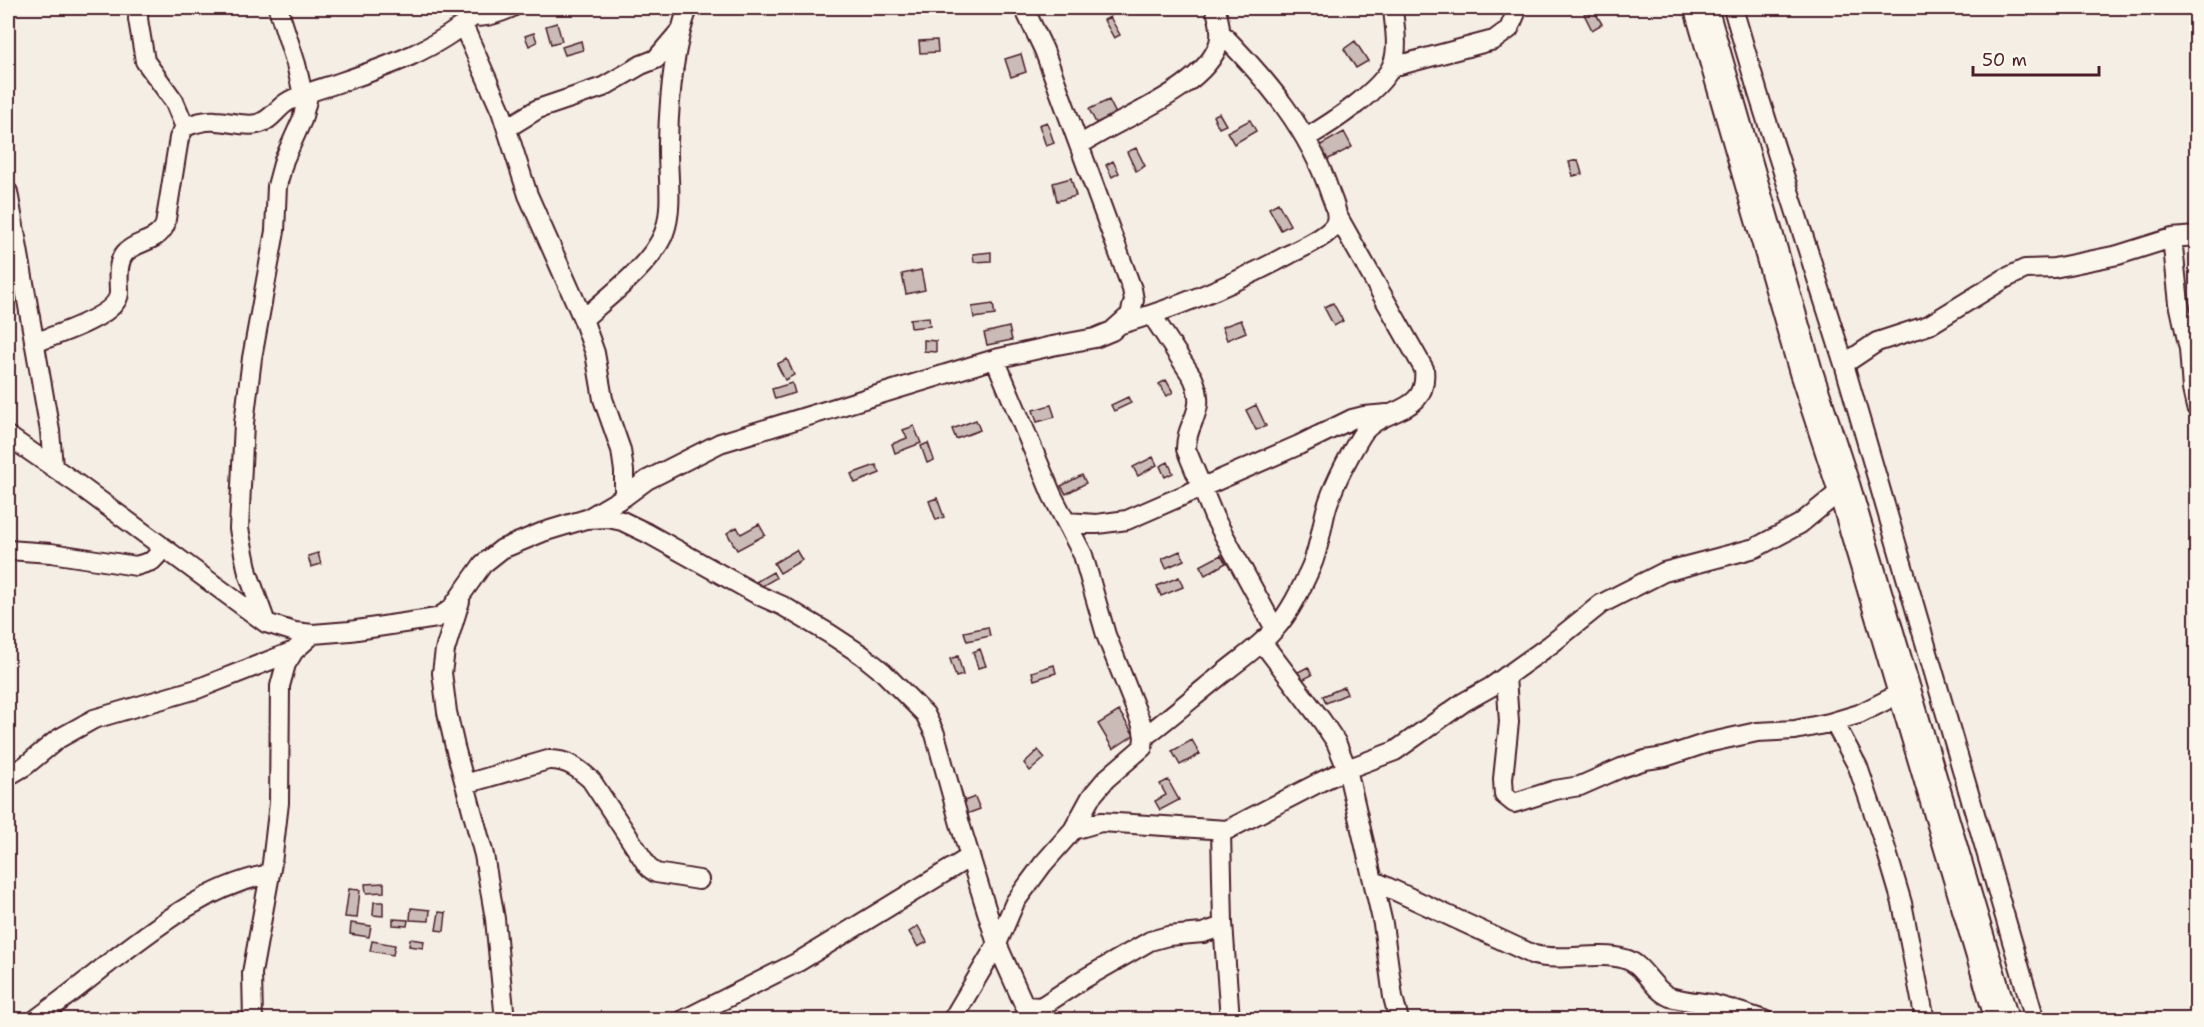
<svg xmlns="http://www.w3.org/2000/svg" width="2204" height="1027" viewBox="0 0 2204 1027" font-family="'Shantell Sans',sans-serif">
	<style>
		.building { fill: #cabbb6; stroke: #4a1f2b; stroke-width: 1.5 }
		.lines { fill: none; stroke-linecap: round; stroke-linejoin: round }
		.street-casing { stroke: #4a1f2b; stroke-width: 22 }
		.highway-casing { stroke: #4a1f2b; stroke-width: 36 }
		.street { stroke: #fbf7ec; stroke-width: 18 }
		.highway { stroke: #fbf7ec; stroke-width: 32 }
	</style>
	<rect width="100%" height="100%" fill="#f4eee4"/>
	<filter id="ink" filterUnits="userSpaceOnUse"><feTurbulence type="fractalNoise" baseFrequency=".0167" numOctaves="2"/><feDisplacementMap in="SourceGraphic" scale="12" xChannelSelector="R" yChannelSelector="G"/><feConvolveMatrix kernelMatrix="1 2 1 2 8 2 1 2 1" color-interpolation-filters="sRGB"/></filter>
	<g filter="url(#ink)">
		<path class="building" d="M1593,9L1602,24L1592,30L1584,14Z
			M1110,17L1120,35L1114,38L1104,20Z
			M557,23L562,41L551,44L546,26Z
			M534,33L537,42L529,46L525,36Z
			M937,40L938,52L920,53L919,41Z
			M581,41L583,50L565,55L562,47Z
			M1355,41L1368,61L1356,68L1344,49Z
			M1021,54L1026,72L1011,77L1005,59Z
			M1109,100L1116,114L1096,123L1089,109Z
			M1219,113L1226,125L1219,128L1213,116Z
			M1250,120L1256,131L1234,144L1227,132Z
			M1047,122L1054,143L1046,146L1039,125Z
			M1344,132L1352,147L1325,161L1317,147Z
			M1136,148L1145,166L1136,171L1127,152Z
			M1578,160L1582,174L1573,176L1569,162Z
			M1113,161L1119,173L1112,177L1106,165Z
			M1071,178L1076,196L1057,201L1053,183Z
			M1278,203L1290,225L1281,230L1269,208Z
			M991,252V261L974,262L973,254Z
			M921,270L925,290L906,294L902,274Z
			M1333,303L1343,321L1334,326L1324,307Z
			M993,304L995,315L974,318L972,307Z
			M929,317L930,326L911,328L910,319Z
			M1241,320L1246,332L1227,340L1222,327Z
			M1009,327L1012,340L987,345L984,333Z
			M924,340L936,341V352L924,351Z
			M787,359L794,375L785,380L777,364Z
			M1166,380L1173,392L1167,396L1159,384Z
			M792,383L795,393L775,399L772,389Z
			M1128,397L1131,403L1114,411L1111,405Z
			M1051,405L1055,417L1037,422L1033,410Z
			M1256,405L1266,426L1256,430L1246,410Z
			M976,420L980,430L956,439L952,429Z
			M914,426L921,443L895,453L892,444L907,438L903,430Z
			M928,443L934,460L927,463L921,446Z
			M1153,457L1157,465L1138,476L1133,467Z
			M1168,462L1173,473L1165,477L1160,466Z
			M876,465L880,473L855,483L851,474Z
			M1082,475L1086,483L1066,494L1061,486Z
			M937,498L944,517L936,520L929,501Z
			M759,524L765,535L737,550L727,533L737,527L741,534Z
			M796,550L802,560L780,573L774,563Z
			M1180,551L1184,560L1166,568L1162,559Z
			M318,553L321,564L311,567L308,556Z
			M1221,555L1226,563L1205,575L1200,566Z
			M773,572L776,578L757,589L754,583Z
			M1179,577L1183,587L1161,596L1157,586Z
			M988,627L990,636L967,641L964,632Z
			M980,649L986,666L978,668L973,652Z
			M958,656L963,675L956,677L950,659Z
			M1054,665L1056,673L1034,680L1032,672Z
			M1308,667L1312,675L1296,683L1292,675Z
			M1344,687L1347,694L1326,703L1323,696Z
			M1119,711L1134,735L1113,749L1098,724Z
			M1192,740L1200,754L1180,765L1172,751Z
			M1038,750L1045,758L1030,771L1024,763Z
			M1168,780L1179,800L1160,810L1155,801L1166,795L1160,784Z
			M975,797L980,809L964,815L959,803Z
			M384,883V892L366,893L365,884Z
			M349,889L360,890L357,918L345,917Z
			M374,902H383V916L373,915Z
			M411,908L430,910L429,921L410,920Z
			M439,912L446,913L444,931L436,930Z
			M393,919L408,920L407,926L393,925Z
			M351,923L371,926L369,937L350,934Z
			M918,926L927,942L918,947L909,932Z
			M410,939L424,941L423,948L409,946Z
			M372,941L395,945L393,955L370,951Z"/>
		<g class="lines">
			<defs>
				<path id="street" d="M139,8L138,19L145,61L174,101L185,127
					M278,8L296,64L303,95
					M454,8C474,22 490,17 511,8
					M1733,8L1758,93L1844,364L2035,1020
					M463,25L501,111L528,195L583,319L595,353L603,399L621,450L624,471V497
					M1392,67L1494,40L1509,29L1518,8
					M507,128L538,109L603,87L641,65L656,59L679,32
					M1306,138C1330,124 1384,89 1393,63C1399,47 1394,24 1393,8
					M1080,145C1117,119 1205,89 1219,43C1222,32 1219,19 1215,8
					M8,192L50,431L53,467
					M2172,238L2179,303L2189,349L2192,389L2196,407
					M1152,315L1193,378C1208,413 1186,420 1186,449L1214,517L1275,629
					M583,319C608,297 652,264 664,233C674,208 667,170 668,142C669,98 673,49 688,8
					M1121,324C1182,306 1234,284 1290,254C1302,248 1329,236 1335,224C1340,214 1333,202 1330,193C1309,129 1266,79 1220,32
					M34,343C53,336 118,316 119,293C119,281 116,263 125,253C137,240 157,243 165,225L179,138L185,127C195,123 205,120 216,121C229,121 244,127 257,124C272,121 277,107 289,101C306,92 324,88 341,82C386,67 437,49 472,17
					M995,359L1052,495L1083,555L1106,635L1142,725L1144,737L1143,747L1106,779L1091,797L1073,830L1043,864L1015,902L997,944L1031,1020
					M1844,364L1877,342L1929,325L2004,279L2025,269L2054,268L2118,255L2172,238L2196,236
					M8,436L76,483L266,623L295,632L313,634L350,631L437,618L451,609L483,564L502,549L543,532L586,519L608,518L622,521L647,533L758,595L783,606L830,634L862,655L883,672L925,714L935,734L960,824L997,944L952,1020
					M590,517L624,497L647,480L720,443L995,359L1052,346L1095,338L1112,331L1130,315L1134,300L1132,289L1044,50L1024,8
					M1066,522L1097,524L1127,520L1299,445L1352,419L1364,416L1387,414
					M8,550L51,553L136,566L152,561L164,548
					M460,601L445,650L442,673L447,712L455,747L484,855L495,919L505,1020
					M266,623L248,573L239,529L244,423L252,358L275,231L277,186L284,160L302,120L309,92
					M1262,642L1322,721L1336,742L1347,769L1383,924L1393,997L1399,1020
					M1506,676L1509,722L1503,779L1504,795L1514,803L1555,790L1580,786L1621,768L1645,760L1665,757L1707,743L1757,732L1795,730L1829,723L1859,714L1903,692
					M1834,722L1858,767L1886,849L1902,903L1925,1020
					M1144,737C1172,716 1198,693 1226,671C1242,658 1260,646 1274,630C1290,613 1301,589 1311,567C1319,549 1321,530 1326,510C1333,485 1347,459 1361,436C1380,405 1429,418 1424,369L1337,215
					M8,776L25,766L58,739L94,719L197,689L294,651
					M465,784L548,760C566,759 578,768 591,780L649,868L656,873L699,880
					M1073,830L1101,822L1227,830L1320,782L1347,769L1395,751L1464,702L1491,687L1550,645L1601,604L1664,572L1755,548L1800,524L1844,488
					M1221,831L1223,923L1230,1020
					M1374,881L1534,955C1562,962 1598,951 1625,959C1644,964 1652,990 1670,997C1683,1001 1698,1002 1711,1004C1729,1008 1746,1014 1764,1020
					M1025,1006L1041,1007L1082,980L1150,941L1168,936L1203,933L1223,926
					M35,1020C59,1002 82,985 105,966C156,927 205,887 269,874
					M253,1020L252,973L272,863L279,803L280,686L286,664L294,651L313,634
					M683,1020L798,962L970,857"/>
				<path id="highway" d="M1701,8L1806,372L1844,488L2002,1020"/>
			</defs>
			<use href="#street" class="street-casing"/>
			<use href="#highway" class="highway-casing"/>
			<use href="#street" class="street"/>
			<use href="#highway" class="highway"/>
		</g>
	</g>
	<rect width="2204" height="1027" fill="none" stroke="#fbf7ec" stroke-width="30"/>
	<rect x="15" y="15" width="2174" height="997" fill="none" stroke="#4a1f2b" stroke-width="2" filter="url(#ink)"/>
	<path d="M1973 66v9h126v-9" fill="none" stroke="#4a1f2b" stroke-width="3"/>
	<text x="1982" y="66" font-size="18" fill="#4a1f2b" stroke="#fbf7ec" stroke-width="4.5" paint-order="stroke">50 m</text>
</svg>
